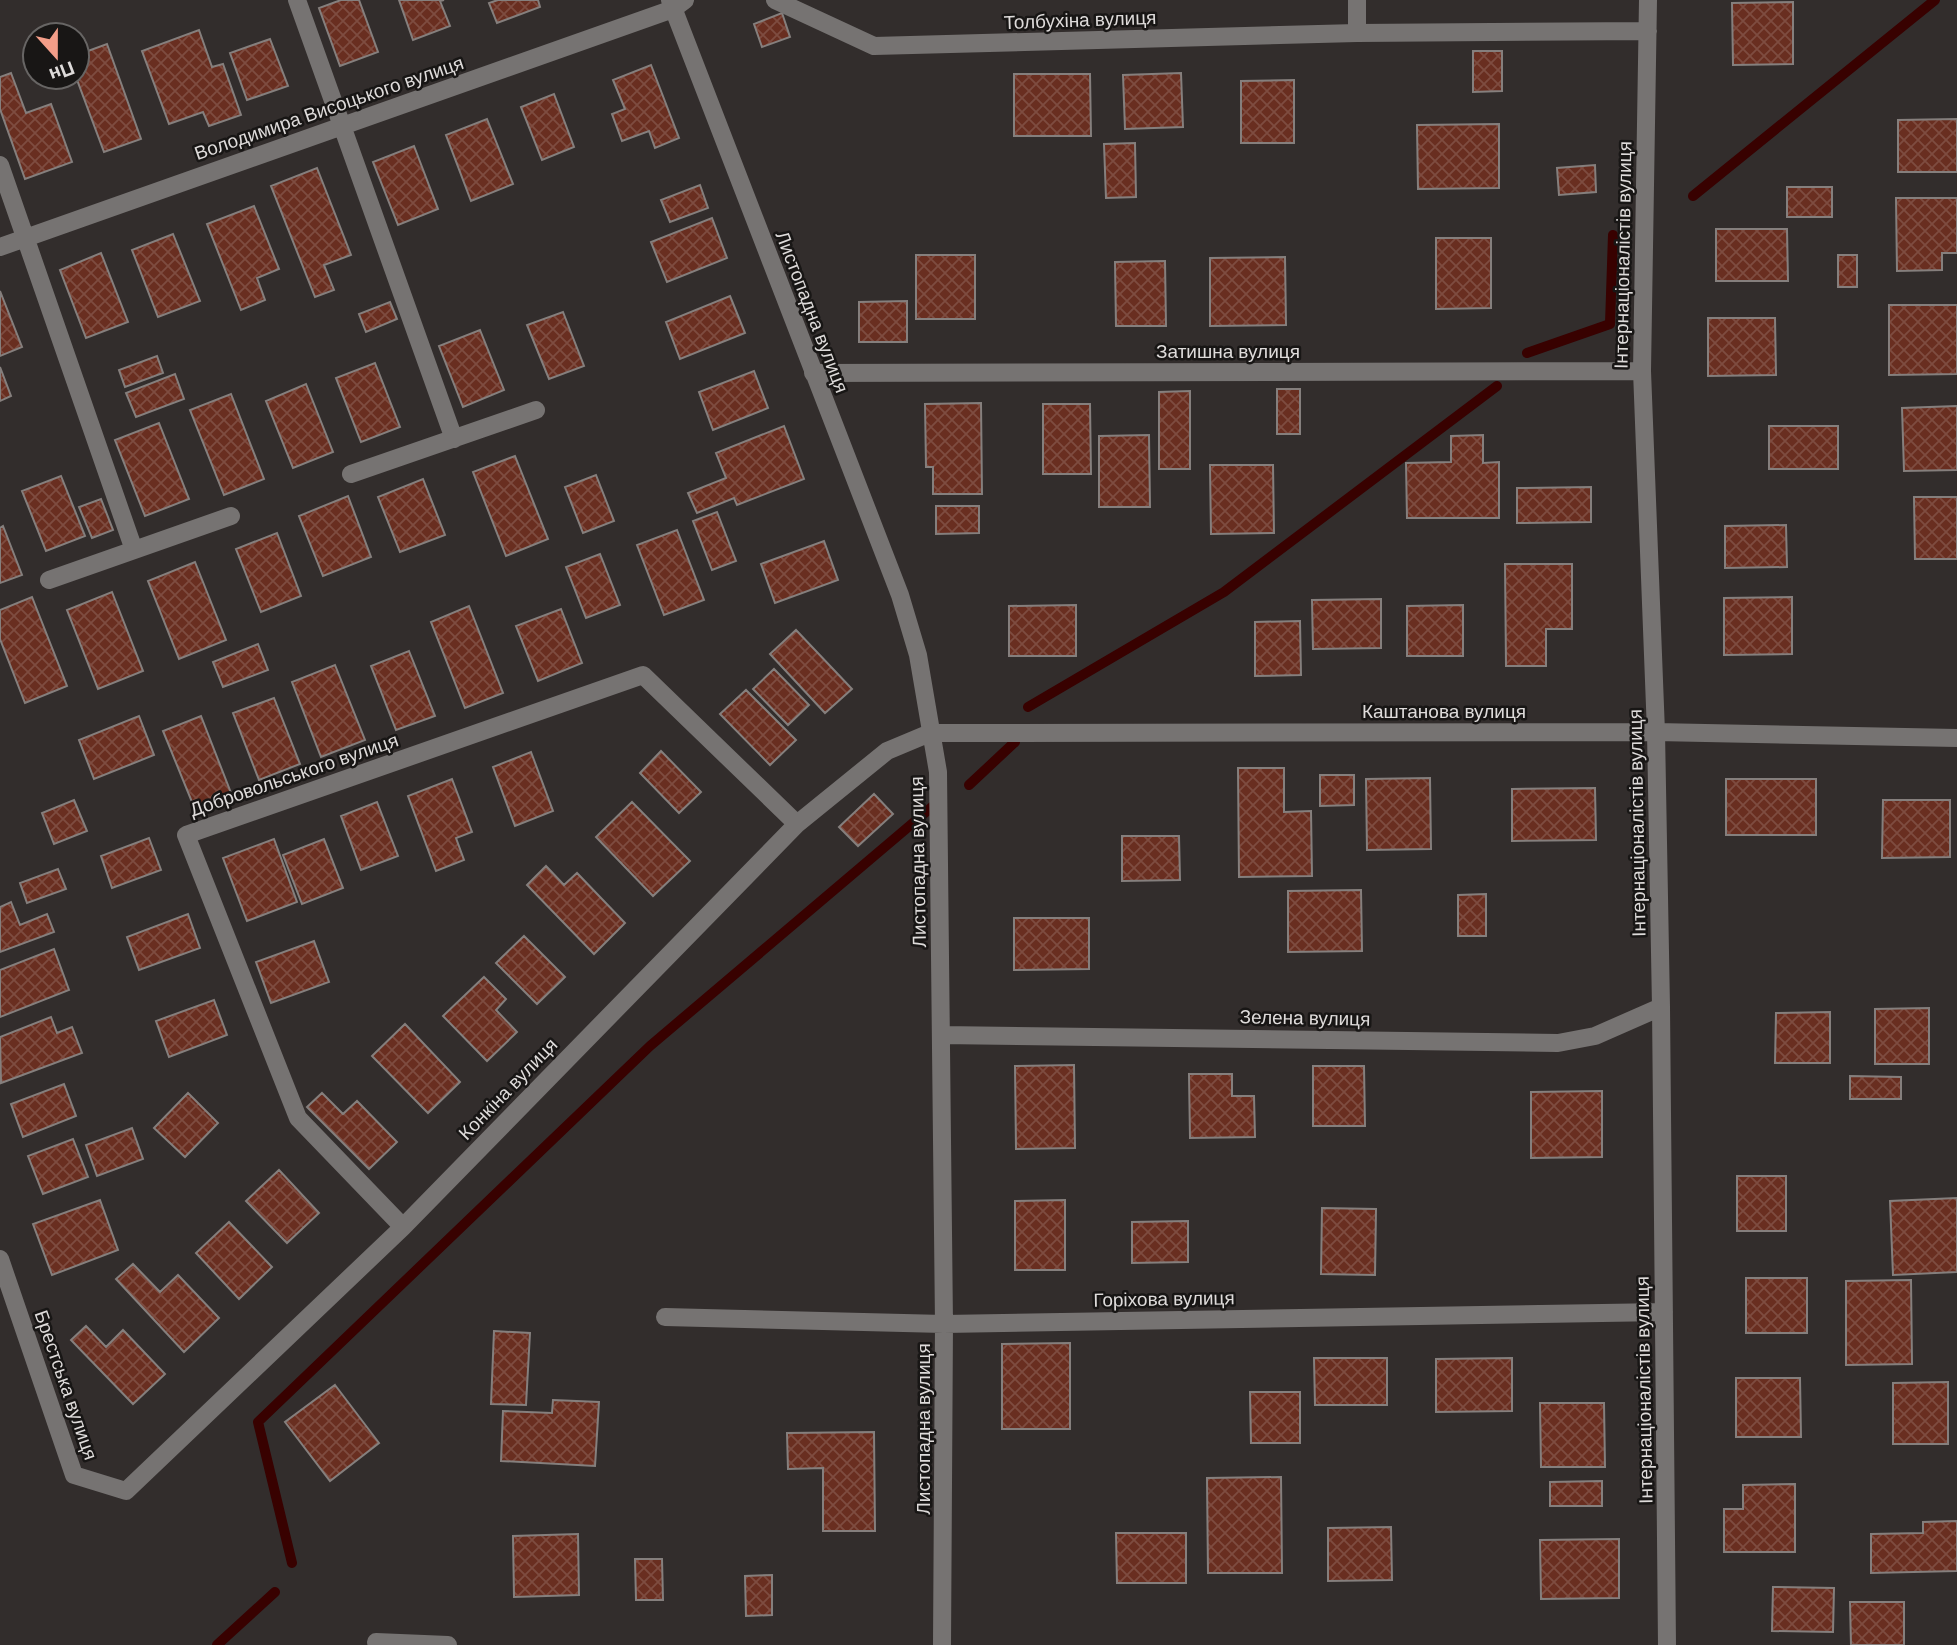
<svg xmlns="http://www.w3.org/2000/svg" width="1957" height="1645" viewBox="0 0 1957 1645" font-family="'DM Sans',sans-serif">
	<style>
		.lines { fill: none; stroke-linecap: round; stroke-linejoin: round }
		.stream { stroke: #380100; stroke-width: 10 }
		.building { fill: url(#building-cross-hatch); stroke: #857f7d; stroke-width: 2 }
		.minor { stroke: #767372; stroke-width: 18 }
		.labels { text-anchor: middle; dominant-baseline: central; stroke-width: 5; stroke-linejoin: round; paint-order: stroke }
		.street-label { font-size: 19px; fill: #dedbda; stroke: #181615 }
	</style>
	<defs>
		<pattern id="building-cross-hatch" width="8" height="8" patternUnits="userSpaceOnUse" patternTransform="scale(1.75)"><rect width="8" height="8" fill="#692e20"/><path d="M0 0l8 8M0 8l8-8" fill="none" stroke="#7e4c40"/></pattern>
	</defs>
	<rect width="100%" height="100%" fill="#322d2c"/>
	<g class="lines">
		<path class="stream" d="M1693,196L1935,0
			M1527,353L1610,324L1613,235
			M1028,707L1224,592L1497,386
			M969,785L1015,742
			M292,1563L258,1422L650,1046L933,806
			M217,1645L275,1592"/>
	</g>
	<path class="building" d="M341,0H359L378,52L340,66L319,8Z
		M399,0H444L440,1L450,26L413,40Z
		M498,0H538L540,7L497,23L489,3Z
		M1793,2V64L1733,65L1732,3Z
		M782,13L790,37L762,47L754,24Z
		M199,30L212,67L223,64L241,115L209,126L203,112L169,124L142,51Z
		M270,39L288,86L247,100L230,53Z
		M107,44L141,139L104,152L76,77L77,55Z
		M1473,51H1502V91L1473,92Z
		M651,65L679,138L655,148L649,131L622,141L612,114L625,109L613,80Z
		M11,73L26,113L51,104L72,162L25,179L0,109V77Z
		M1181,73L1183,127L1125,129L1123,75Z
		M1014,74H1090L1091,136H1014Z
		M1294,80V143H1241V81Z
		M554,94L574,147L542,160L521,107Z
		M487,119L513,184L471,201L446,135Z
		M1957,119V172H1898V120Z
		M1499,124V188L1418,189L1417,125Z
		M1135,143L1136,197L1106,198L1104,144Z
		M414,146L438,209L398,225L373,162Z
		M1595,165L1596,192L1559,195L1557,168Z
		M317,168L351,255L324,265L334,290L315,297L271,186Z
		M700,185L708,208L670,222L661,200Z
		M1787,187H1832V217H1787Z
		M1896,198H1957V253H1942V270L1897,271Z
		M254,206L279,269L257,278L265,300L241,310L207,224Z
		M712,218L727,258L667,282L651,242Z
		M1716,229H1787L1788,281H1716Z
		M173,234L200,301L158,317L132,250Z
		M1436,238H1491V308L1436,309Z
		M101,253L128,322L86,338L60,270Z
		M916,255H975V319H916Z
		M1838,255H1857V287H1838Z
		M1285,257L1286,325L1210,326V258Z
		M1165,261L1166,326H1116L1115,262Z
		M0,291L22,347L0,356Z
		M730,296L745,333L680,359L666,322Z
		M907,301V342H859V302Z
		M390,302L397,319L366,332L359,314Z
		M1889,305H1957V374L1889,375Z
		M563,312L584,366L549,379L527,325Z
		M1708,318H1775L1776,375L1708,376Z
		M480,330L504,390L463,407L439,346Z
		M157,356L163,373L125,387L119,370Z
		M375,363L400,427L361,442L336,378Z
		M0,367L11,396L0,401Z
		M754,371L768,408L713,430L699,392Z
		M175,374L184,399L136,417L126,393Z
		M306,384L333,452L293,468L266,401Z
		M1277,389H1300V434H1277Z
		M1190,391V469H1159V392Z
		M231,394L264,479L224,495L190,410Z
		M981,403L982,494H933V467H926L925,404Z
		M1043,404H1090L1091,474H1043Z
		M1957,406V470L1904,471L1902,408Z
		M159,423L189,499L145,516L115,440Z
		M784,426L804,479L737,505L734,498L697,513L688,493L726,478L716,453Z
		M1769,426H1838V469H1769Z
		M1149,435L1150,507H1099V436Z
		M1483,435V463L1499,462V518H1407L1406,463L1451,462V436Z
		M515,456L548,539L506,556L473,472Z
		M1210,465H1273L1274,533L1211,534Z
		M596,475L614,521L583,533L565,487Z
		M61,476L85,536L46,551L22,491Z
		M423,479L445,535L400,552L378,497Z
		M1591,487V522L1517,523V488Z
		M348,496L371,557L323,576L299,516Z
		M1914,497H1957V559H1915Z
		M101,499L113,530L92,538L79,507Z
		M936,506H979V533L936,534Z
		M717,512L736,561L712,570L693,521Z
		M1786,525L1787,567L1725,568V526Z
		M3,526L22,575L0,583V528Z
		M677,530L704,600L664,615L637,545Z
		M277,533L301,596L261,612L236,549Z
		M824,541L838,580L775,603L761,564Z
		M600,554L620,605L586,618L566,567Z
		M195,562L226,640L179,659L148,581Z
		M1505,564H1572V629H1546V666H1506Z
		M112,592L143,671L98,689L67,610Z
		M32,597L67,686L25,703L0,639V610Z
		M1792,597V654L1724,655V598Z
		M1381,599V648L1313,649L1312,600Z
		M1076,605V656H1009V606Z
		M1463,605V656H1407V606Z
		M469,606L503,693L465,708L431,622Z
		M561,609L582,663L538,681L516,626Z
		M1300,621L1301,675L1255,676V622Z
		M796,630L852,689L825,713L770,654Z
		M258,644L268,670L223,687L213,662Z
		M409,651L435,716L396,730L371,666Z
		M335,665L365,740L321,757L292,682Z
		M774,669L809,705L788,725L753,689Z
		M746,690L796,740L770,765L720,714Z
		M274,698L300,764L259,780L233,713Z
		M139,716L154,755L94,779L79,740Z
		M201,716L231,793L194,807L163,731Z
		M661,751L701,792L679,813L640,773Z
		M531,752L553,811L515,826L493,767Z
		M1238,768H1284V812L1311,811L1312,876L1239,877Z
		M1320,775H1354V805L1320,806Z
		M1430,778L1431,849L1367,850L1366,779Z
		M452,779L472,832L456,838L464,860L436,871L408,796Z
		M1726,779H1816V835H1726Z
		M1595,788L1596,840L1512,841V789Z
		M874,794L893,814L858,846L839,827Z
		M74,800L87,831L54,844L42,813Z
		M1883,800H1950V857L1882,858Z
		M377,802L398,856L361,870L341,816Z
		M632,802L690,861L653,896L596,837Z
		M1122,836H1179L1180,880L1122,881Z
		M149,838L161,870L112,888L101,856Z
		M274,839L297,902L247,921L223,858Z
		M324,839L343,888L302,904L283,855Z
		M546,866L564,885L577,873L625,923L594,954L527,885Z
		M58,869L66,889L27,903L20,883Z
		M1361,890L1362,951L1288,952V891Z
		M1486,894V936H1458V895Z
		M11,902L20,925L47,914L54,932L0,952V907Z
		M188,914L200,948L139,970L127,937Z
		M1014,918H1089V969L1014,970Z
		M524,936L565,977L537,1004L496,963Z
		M314,941L329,982L271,1003L256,962Z
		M54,949L69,990L0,1017V970Z
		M484,977L506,999L496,1010L517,1032L487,1061L443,1016Z
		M214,1000L227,1035L169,1057L156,1021Z
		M1929,1008V1064H1875V1009Z
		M1830,1012V1063H1775L1776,1013Z
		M51,1017L57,1033L72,1027L82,1053L1,1083L0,1037Z
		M405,1024L460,1082L428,1113L372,1056Z
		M1074,1065L1075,1148L1016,1149L1015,1066Z
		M1313,1066H1364L1365,1126H1313Z
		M1189,1074H1232V1096H1254L1255,1137L1190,1138Z
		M1850,1076L1901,1077V1099H1850Z
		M64,1084L76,1116L23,1137L11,1104Z
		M1602,1091V1157L1531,1158V1092Z
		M188,1093L218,1123L185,1157L154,1128Z
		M322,1093L343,1114L357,1101L397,1142L369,1169L307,1107Z
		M132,1128L143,1159L97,1176L86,1145Z
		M73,1139L88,1177L43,1194L28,1156Z
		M279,1170L319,1213L287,1243L246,1201Z
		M1737,1176H1786V1231H1737Z
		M1957,1198V1272L1893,1275L1890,1201Z
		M100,1200L118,1250L52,1275L33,1224Z
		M1065,1200V1270H1015V1201Z
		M1322,1208L1376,1209L1375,1275L1321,1274Z
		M1188,1221V1262L1132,1263V1222Z
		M229,1222L272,1267L239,1299L196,1253Z
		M133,1264L160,1292L178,1275L219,1318L184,1352L116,1279Z
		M1746,1278H1807V1333H1746Z
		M1911,1280L1912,1364L1846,1365V1281Z
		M86,1326L106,1347L123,1330L165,1374L133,1404L71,1340Z
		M494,1331L530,1333L526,1405L491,1404Z
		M1070,1343V1429H1002V1344Z
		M1314,1358H1387V1405H1315Z
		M1512,1358V1411L1436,1412V1359Z
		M1736,1378H1800L1801,1437H1736Z
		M1948,1382V1444H1893V1383Z
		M335,1385L379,1443L330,1481L285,1422Z
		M1250,1392H1300V1443H1251Z
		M553,1400L599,1402L595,1466L501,1461L503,1411L552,1413Z
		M1540,1403H1604L1605,1467H1541Z
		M874,1432L875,1531H823V1468L788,1469L787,1433Z
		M1281,1477L1282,1573H1208L1207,1478Z
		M1602,1481V1506H1550V1482Z
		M1795,1484V1552H1724V1509H1743V1485Z
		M1957,1521V1571L1871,1573V1534L1923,1533V1522Z
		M1391,1527L1392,1580L1328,1581V1528Z
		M1116,1533H1186V1583H1117Z
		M578,1534L579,1595L514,1597L513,1536Z
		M1619,1539V1598L1541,1599L1540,1540Z
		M635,1559H662L663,1600H636Z
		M772,1575V1615L746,1616L745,1576Z
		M1773,1587L1834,1588L1833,1632L1772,1631Z
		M1850,1602H1904V1645H1851Z"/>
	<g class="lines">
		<path class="minor" d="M297,0L454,439
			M670,0L900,595L918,655L938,772L944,1324L942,1645
			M775,0L874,46L1357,33L1648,31
			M1648,0L1642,371L1656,732L1661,1007L1667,1645
			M1357,33V0
			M0,165L134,550
			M0,247L673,9L685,0
			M813,373L1642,371
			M351,474L536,410
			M49,580L231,516
			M941,1035L1558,1043L1595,1036L1661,1007
			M403,1227L298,1118L186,835L643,675L797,824
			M0,1259L74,1475L126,1491L403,1227L797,824L887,751L930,733L1656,732L1957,738
			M665,1317L944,1324L1664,1312
			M376,1642L448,1645"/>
	</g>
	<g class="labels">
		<g class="street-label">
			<text transform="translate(1080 20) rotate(-2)">Толбухіна вулиця</text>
			<text transform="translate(329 108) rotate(-19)">Володимира Висоцького вулиця</text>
			<text transform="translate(1623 255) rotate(-89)">Інтернаціоналістів вулиця</text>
			<text transform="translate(812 312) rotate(69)">Листопадна вулиця</text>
			<text x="1228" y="351">Затишна вулиця</text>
			<text x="1444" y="711">Каштанова вулиця</text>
			<text transform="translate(294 775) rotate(-19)">Добровольського вулиця</text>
			<text transform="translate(1637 823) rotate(-91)">Інтернаціоналістів вулиця</text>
			<text transform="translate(918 862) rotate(-91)">Листопадна вулиця</text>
			<text transform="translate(1305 1018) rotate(1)">Зелена вулиця</text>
			<text transform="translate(508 1089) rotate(-46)">Конкіна вулиця</text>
			<text transform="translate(1164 1299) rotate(-1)">Горіхова вулиця</text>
			<text transform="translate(66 1385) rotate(71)">Брестська вулиця</text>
			<text transform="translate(1644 1390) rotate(-91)">Інтернаціоналістів вулиця</text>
			<text transform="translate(923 1429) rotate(-90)">Листопадна вулиця</text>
		</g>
	</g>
	<g transform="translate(56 56) rotate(159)"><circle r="33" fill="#181615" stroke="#676564" stroke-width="2"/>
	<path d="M0-5L12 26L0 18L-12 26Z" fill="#f49e89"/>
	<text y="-10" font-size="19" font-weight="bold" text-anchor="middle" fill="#dedbda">Пн</text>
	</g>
</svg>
